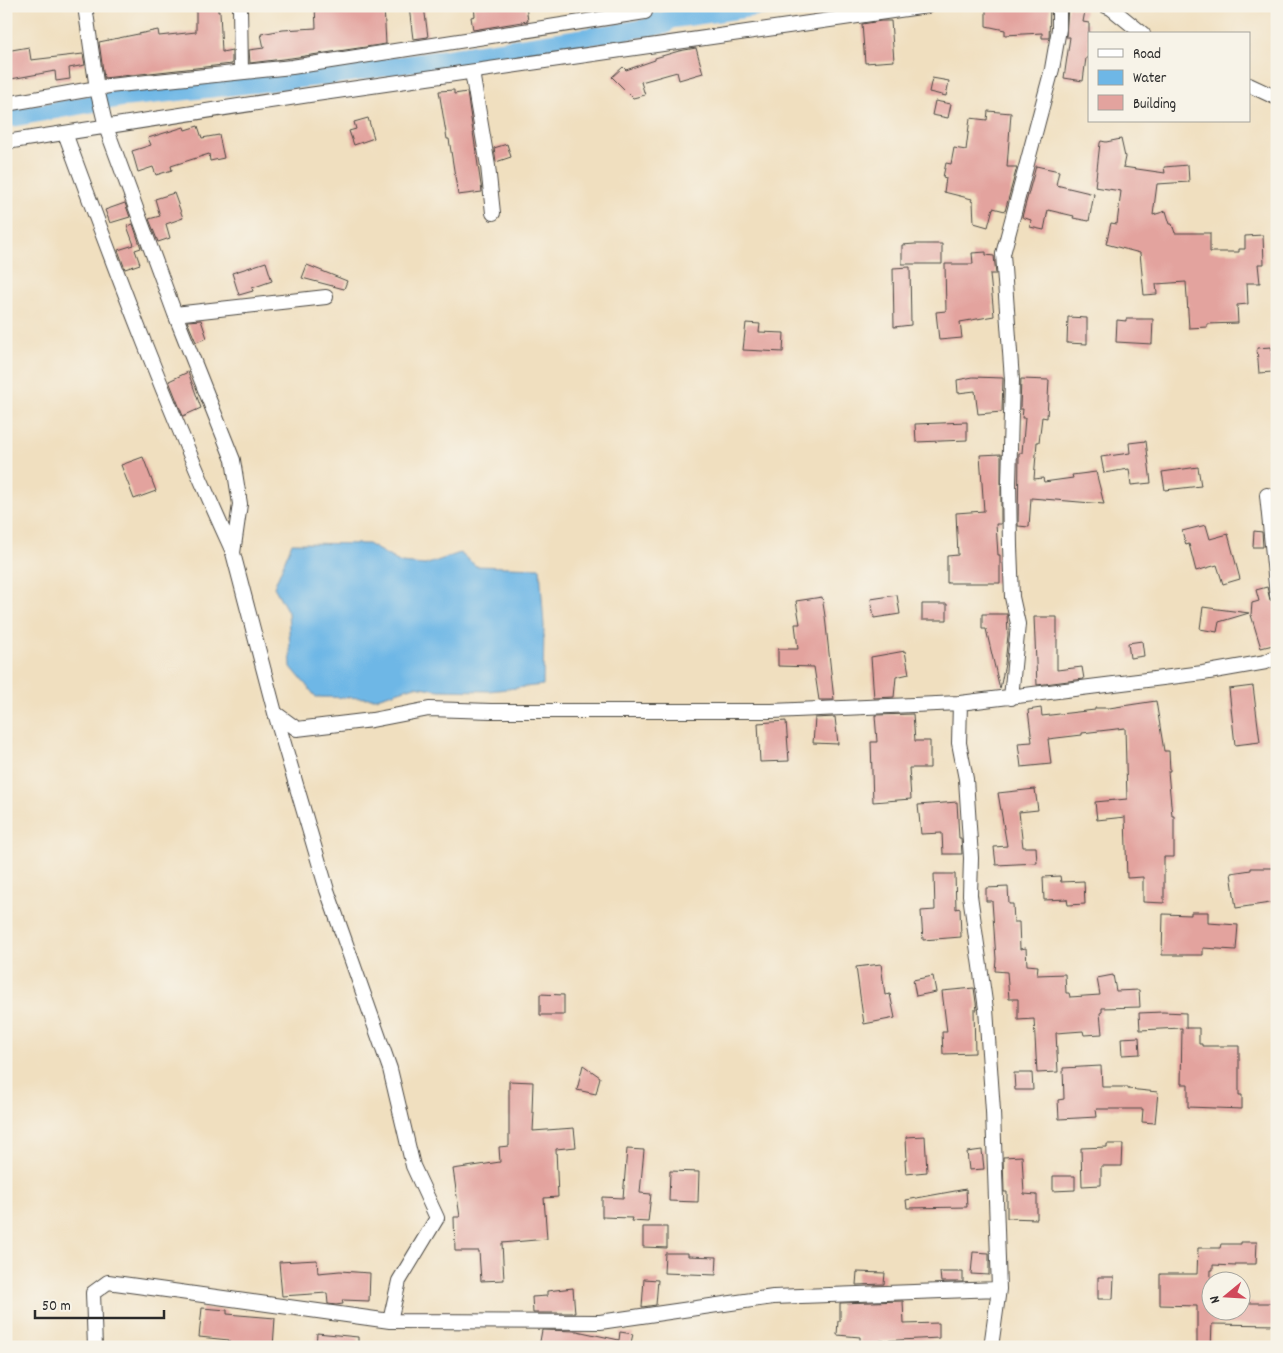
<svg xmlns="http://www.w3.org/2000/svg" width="1283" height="1353" viewBox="0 0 1283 1353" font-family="Dekko,sans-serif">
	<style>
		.water { fill: #6eb7e6; stroke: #4c7188 }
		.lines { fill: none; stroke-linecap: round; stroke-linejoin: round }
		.canal { stroke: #6eb7e6; stroke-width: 18 }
		.building { fill: #e3a39e }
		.minor-casing { stroke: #494641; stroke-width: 16 }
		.minor { stroke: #fff; stroke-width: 14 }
	</style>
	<rect width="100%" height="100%" fill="#f7f3e8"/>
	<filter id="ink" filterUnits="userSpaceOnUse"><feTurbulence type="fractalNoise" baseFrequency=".02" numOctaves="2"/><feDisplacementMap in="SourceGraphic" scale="10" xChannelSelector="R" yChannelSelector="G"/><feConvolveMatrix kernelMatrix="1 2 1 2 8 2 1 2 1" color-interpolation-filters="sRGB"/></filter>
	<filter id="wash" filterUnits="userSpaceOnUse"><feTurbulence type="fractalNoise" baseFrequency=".0096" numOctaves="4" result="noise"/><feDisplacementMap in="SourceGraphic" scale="20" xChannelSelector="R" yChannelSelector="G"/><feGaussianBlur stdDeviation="1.12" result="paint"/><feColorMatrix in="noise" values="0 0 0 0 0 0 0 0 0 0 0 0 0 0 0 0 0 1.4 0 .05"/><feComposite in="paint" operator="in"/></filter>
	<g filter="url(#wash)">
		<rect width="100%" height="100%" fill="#f0dfbf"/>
		<path class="water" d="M292,543L368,544L401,563L425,565L460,553L476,566L540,568L544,626L543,685L489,691L439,690L415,686L377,698L316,697L291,667L288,612L274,587Z"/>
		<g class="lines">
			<path class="canal" d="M653,22L764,6
				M6,119L123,98L329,76L665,25"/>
		</g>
		<g id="blocks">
			<path class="building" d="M196,6H218V12H220L222,52L232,50V64L104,78L99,42L158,30L159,36L196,32Z
				M315,6H384L386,44L291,58L250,63L249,50L264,48L261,34L283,30L316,28Z
				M424,6L428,37L413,39L409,7Z
				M474,6H526L528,21L473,30L471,17L475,16Z
				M986,6H1050L1049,38H1042V33L1005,35V30L986,26Z
				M1068,6L1085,11L1083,22L1089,23V58H1086L1083,81L1064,78L1070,37H1066Z
				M881,21H891L894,61L865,63L862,24Z
				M29,47L31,60L83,54L85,65L69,68L70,79L56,81L55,71L11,79L6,51Z
				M696,48L703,73L679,80L677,72L641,82L645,95L633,98L612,77L623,67L626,70L655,60V58L679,51Z
				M932,78L949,81L946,96L929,92Z
				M454,90V94L467,92L482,192L458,195L449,139H447L439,91Z
				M935,101L951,104L948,118L932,115Z
				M988,111L1011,113L1007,167H1017L1005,211L993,208L988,227L974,223L973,202L971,201L972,199L944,192L946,178L943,177L946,163L951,164L954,148L966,150L970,118L987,120Z
				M368,118L374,138L354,145L349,131L356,129L354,122Z
				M198,126L202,138L219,135L224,158L210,161L209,154L171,166L172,170L156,175L153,167L138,172L132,151L151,145L148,138L184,127L185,130Z
				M1121,139L1125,157L1123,167L1165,173L1164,167L1188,165L1189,182L1157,184L1153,215L1166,211L1170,224H1172L1175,233H1210V252H1239V249H1245V236L1263,235L1264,264H1258L1260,283H1247L1248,304L1237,305L1238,323L1207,324V327L1189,328L1186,282L1156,284L1157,294L1144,295L1140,253L1106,244L1111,223L1117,224L1121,191L1095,187L1100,143L1101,141L1106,142Z
				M507,144L511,157L496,162L494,148Z
				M1036,166L1059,171L1056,185L1094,194L1089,221L1073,218L1074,216L1048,210L1044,230L1030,227L1031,220L1022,217Z
				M174,193L183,218L166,224L170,238L158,242L149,219L160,216L155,199Z
				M125,203L130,217L110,223L105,210Z
				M133,224L141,248L135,250L140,264L125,269L118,250L134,245L127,226Z
				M915,244H942V264H902V245Z
				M986,252V255L994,256L996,274H990L994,316L960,322L962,338L939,340L936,312L946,311L945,264H973L972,253Z
				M266,262L272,281L252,288L253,291L239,295L232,273Z
				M307,265L347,281L344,289L302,278Z
				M910,267L911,325L894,327L893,268Z
				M1068,317L1087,318V344L1067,343Z
				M1126,319H1153L1152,344L1116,342L1117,320L1126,321Z
				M201,320L207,338L196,342L187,321Z
				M746,323L760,324L759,332L784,333L783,352L743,350Z
				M1271,347L1273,372L1259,373L1257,348Z
				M188,372L201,408L183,416L169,381Z
				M973,377L1003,378L1002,412L978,414L975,391L958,393L957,380Z
				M1021,379L1049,380L1047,418L1042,417L1039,442H1037L1034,479L1043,478L1044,482L1073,478L1072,475L1096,472L1104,504L1031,498L1029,527L1018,526L1019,453H1022L1025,418H1022L1023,409H1020Z
				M967,422V440L916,442L915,424Z
				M1146,441L1151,483L1131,485L1129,469L1104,473L1101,457L1130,453L1129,443Z
				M1001,454V524H996L998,555H1000V583H947V556L958,555L956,513L984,511L980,455Z
				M143,457L156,491L134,499L121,465Z
				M1198,467L1201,486L1165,490L1162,472Z
				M1206,525L1210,539L1228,534L1240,579L1223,584L1217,565L1196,571L1189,544L1186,545L1182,531Z
				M1254,531L1262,532L1263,547H1253Z
				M1267,587L1270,600L1276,603L1277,607V644L1261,648L1251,615L1252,603L1259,601L1256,590Z
				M897,595L900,614L874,618L871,599Z
				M822,597L825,616L834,700H819L814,667L778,666V649H798L795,624H800L796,601Z
				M922,604H947V620H922Z
				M1203,607L1210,608L1249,613L1219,622L1217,632L1200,629Z
				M982,614H1007L1008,635L1005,664L1000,689L986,629H982Z
				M1034,617H1057V670L1082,667L1084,679L1037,685Z
				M1142,641L1144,656L1130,658L1128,643Z
				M905,651L909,674L896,677L894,697L874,698L871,657Z
				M1253,686L1260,742L1235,745L1229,689Z
				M1156,701L1164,751H1169L1170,771H1168L1172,816H1174V857H1164V903L1143,902V877L1127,878L1125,817L1097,820L1095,802L1127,799L1125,728L1082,733V735L1048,739L1051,764L1021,767L1018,743L1032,742L1028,710L1041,708L1042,716L1095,710V708H1109Z
				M913,714L915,741H930V768H909L911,799L873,802L871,742H877L875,715Z
				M835,717L838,744L813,743L815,718Z
				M786,721L789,761L760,762L758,723Z
				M1035,789L1038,810L1019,812L1023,847H1036L1037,863L996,865L994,847L1007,846L998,793Z
				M957,802L959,838H961L962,854H943L942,833L921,834L918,805Z
				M1251,868H1277V902L1236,908L1231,873L1251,870Z
				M934,874H955L956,909L960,908L961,937L923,940L921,911L935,910Z
				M1060,876L1061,882L1084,881L1085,904L1068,905L1067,899L1044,900L1043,877Z
				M1008,887L1009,904H1013L1014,922H1019L1020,949L1026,948L1027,965L1038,966L1037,975L1065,974L1066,993H1069L1070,997L1100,995L1097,978L1113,975L1116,991L1139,990L1140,1007L1102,1008V1012L1100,1013L1102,1034L1084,1035L1083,1031L1056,1033L1058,1072L1037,1073L1034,1019L1018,1020V999H1009L1007,972L995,971L996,959L992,901H986V888Z
				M1191,912H1208V923L1238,925L1236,950L1203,948V955H1162L1163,914L1191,915Z
				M881,964L885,995L890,994L895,1018L864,1024L856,967Z
				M933,976L936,992L916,996L913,980Z
				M974,988L977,1010H974L975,1053L943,1054L942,1032H947L942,991Z
				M540,994L564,995V1015H540Z
				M1163,1012L1186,1013V1028H1199V1044H1202V1046H1239V1095H1242V1109L1188,1107V1084H1181L1182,1028L1140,1030L1139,1013Z
				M1139,1037L1140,1054L1122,1055L1121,1038Z
				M583,1065L600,1077L596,1094L577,1090Z
				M1101,1066L1102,1087H1128V1089L1158,1092L1155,1123L1142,1122L1143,1109H1096L1097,1117L1059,1119L1058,1100L1064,1099L1063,1068Z
				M1014,1073H1032L1033,1090H1015Z
				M509,1081L533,1082L532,1112H534L533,1131L574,1128L576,1147L556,1149L558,1197L544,1198L547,1239L502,1243L504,1280L481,1281L479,1251H455L454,1217H460L453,1169L500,1162L499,1147L509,1146Z
				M925,1136L927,1172L906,1174L905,1160H907L906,1137Z
				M1107,1144H1123L1122,1166H1101V1185L1082,1186L1081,1148L1107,1147Z
				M627,1149L644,1150L640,1193L651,1194L648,1222L631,1221L632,1218L602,1217V1197L623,1198Z
				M982,1150L984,1169L969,1170L967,1152Z
				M1022,1156L1024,1194L1037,1195V1219L1007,1218V1192H1004L1003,1157Z
				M670,1171L699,1172L698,1202L669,1201Z
				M1053,1176H1075V1190L1053,1191Z
				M966,1189L967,1207L907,1208L906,1200Z
				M643,1227H667V1248L643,1247Z
				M1241,1242H1257L1256,1264H1236V1266L1213,1265V1270H1211L1210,1310H1240V1303H1277V1325L1212,1324L1211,1347H1197V1306L1160,1305V1274H1197L1198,1248H1220L1221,1244H1241Z
				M973,1252L989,1253V1275L971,1274Z
				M665,1253H688V1256L717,1257L716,1275L664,1273Z
				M317,1260L318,1273L340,1271L370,1273L369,1301L342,1300L343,1304L336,1305L328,1304L327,1293L282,1296L279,1262Z
				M857,1272L885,1273L884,1284L856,1285Z
				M940,1272H963V1282H941Z
				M1098,1277H1114L1113,1299H1098Z
				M644,1279L658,1280L656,1305L642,1307Z
				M573,1288L575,1313H533L532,1297L547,1296V1291Z
				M903,1301L904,1324L939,1323V1338L880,1341V1347H860V1337L837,1335L838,1321H840V1303Z
				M202,1308L227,1310V1314L275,1318L273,1347L245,1345V1347H229V1340L199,1337Z
				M542,1330L577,1331L619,1340L620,1332L633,1334L630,1347H539Z
				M317,1333L358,1337V1347H316Z"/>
		</g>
	</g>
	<g filter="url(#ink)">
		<use href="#blocks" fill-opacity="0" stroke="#494641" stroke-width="1"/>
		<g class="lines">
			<defs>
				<path id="minor" d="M85,6L97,89L106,127L175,314L233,460L240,504L233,553L275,713L297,729L372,720L429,709L491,711H772L960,703
					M240,6L241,72
					M1106,6L1111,8L1143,34
					M472,72L488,166L493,213
					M1249,85L1277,98
					M6,104L109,86L292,67L645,12
					M65,133C117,275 170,415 233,552
					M6,142L309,95L927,6
					M175,314L326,297
					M1267,495L1277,595
					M1011,698L1018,624L1012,597L1010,547L1009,482L1012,380L1003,254L1052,69L1059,29V6
					M275,713L327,890L390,1069L413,1166L437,1218L399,1281L390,1321
					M95,1347L93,1293L108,1282L390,1321L600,1322L773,1297L999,1289
					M991,1347L999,1289L993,1111L986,1009L970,895L971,858L966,779L959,743L960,703L1203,673L1266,662L1277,656"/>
			</defs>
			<use href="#minor" class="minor-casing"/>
			<use href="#minor" class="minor"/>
		</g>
	</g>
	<rect width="1283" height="1353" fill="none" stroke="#f7f3e8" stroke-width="25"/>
	<rect x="1088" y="32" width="162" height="90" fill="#f7f3e8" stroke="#a5a39c"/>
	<rect x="1098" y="49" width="25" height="8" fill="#ffffff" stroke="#a5a39c"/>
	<text x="1133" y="58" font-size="15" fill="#2b2b2b">Road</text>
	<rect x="1098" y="70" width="25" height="15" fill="#6eb7e6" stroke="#a5a39c"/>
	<text x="1133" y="82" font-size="15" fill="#2b2b2b">Water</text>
	<rect x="1098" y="95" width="25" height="15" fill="#e3a39e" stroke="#a5a39c"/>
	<text x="1133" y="108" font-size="15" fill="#2b2b2b">Building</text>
	<g transform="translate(1226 1296) rotate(252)"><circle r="24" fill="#f7f3e8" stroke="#a5a39c"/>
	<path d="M0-4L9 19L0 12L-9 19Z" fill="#d1495b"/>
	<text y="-8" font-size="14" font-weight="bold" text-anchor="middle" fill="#2b2b2b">N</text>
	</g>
	<path d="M35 1310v8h129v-8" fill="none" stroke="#2b2b2b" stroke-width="2.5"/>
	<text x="42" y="1310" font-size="15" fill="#2b2b2b" stroke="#f7f3e8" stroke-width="4" paint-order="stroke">50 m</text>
</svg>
